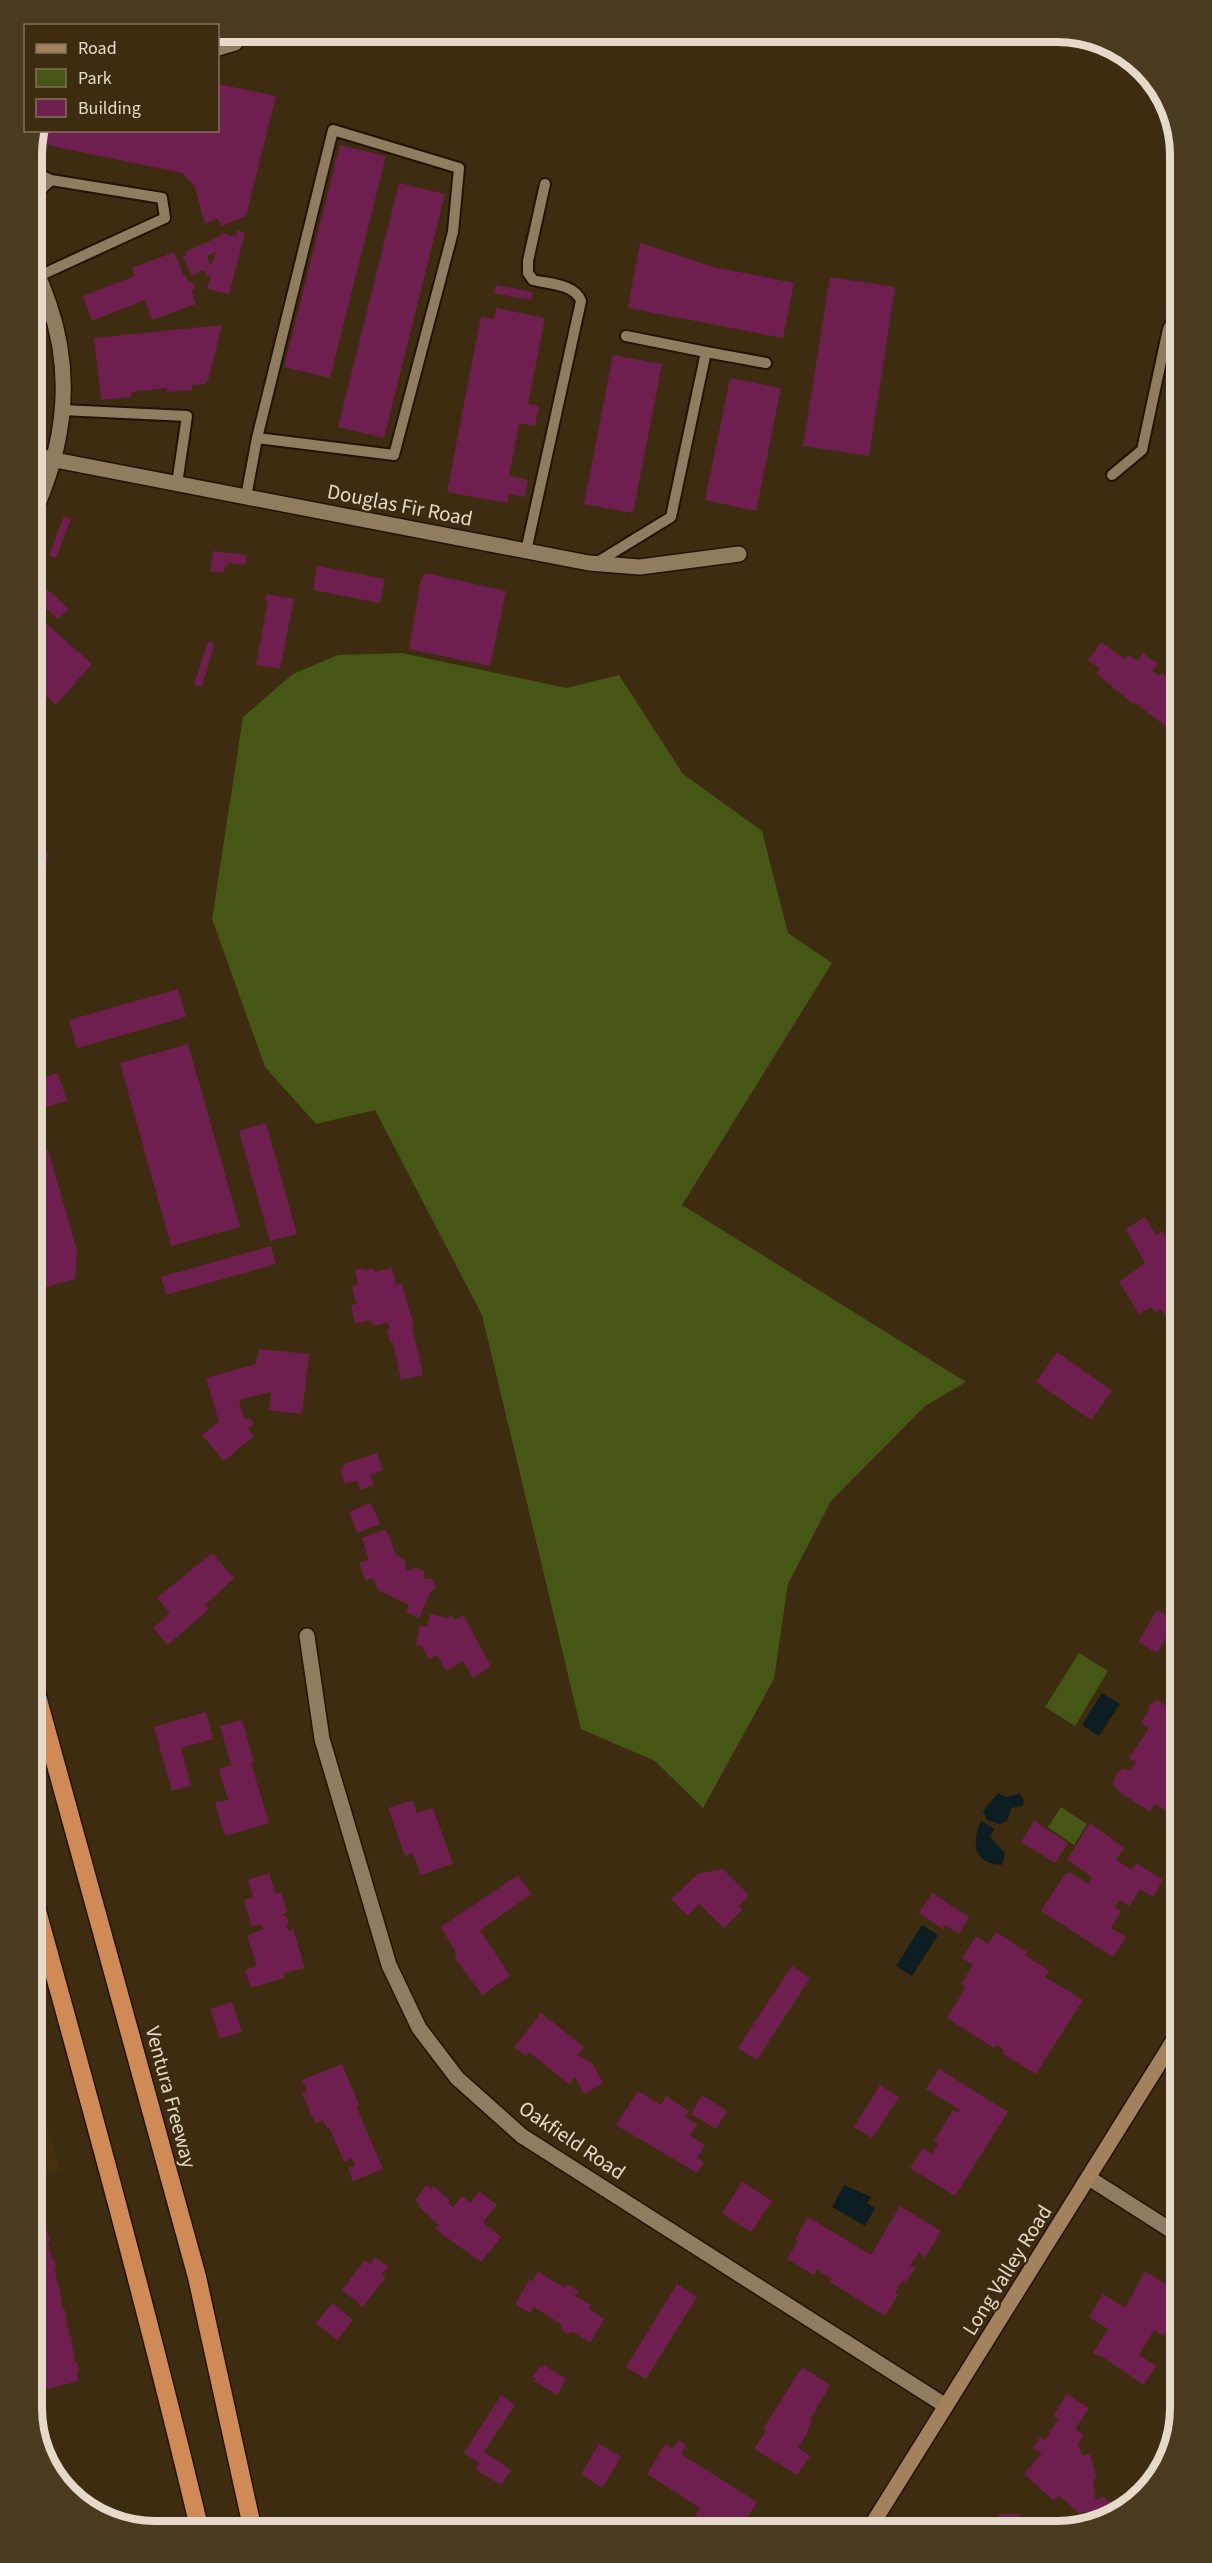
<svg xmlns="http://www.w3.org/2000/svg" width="1212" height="2563" viewBox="0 0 1212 2563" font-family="'Source Sans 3',sans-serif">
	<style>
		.built { fill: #46310c }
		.green { fill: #465615 }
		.water { fill: #0c1e21 }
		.building { fill: #6f1f4f; fill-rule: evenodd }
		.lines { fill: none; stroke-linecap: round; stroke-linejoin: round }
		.lane-casing { stroke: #231400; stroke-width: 14 }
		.street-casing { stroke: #231400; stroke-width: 18 }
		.secondary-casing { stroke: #231400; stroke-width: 18 }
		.highway-casing { stroke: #231400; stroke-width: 21 }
		.lane { stroke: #907d5f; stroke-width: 10 }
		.street { stroke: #907d5f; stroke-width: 15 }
		.secondary { stroke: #a3815c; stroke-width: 15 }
		.highway { stroke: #d08a56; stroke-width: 18 }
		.labels { text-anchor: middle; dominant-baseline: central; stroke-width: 4.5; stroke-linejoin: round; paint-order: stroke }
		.street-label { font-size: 21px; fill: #e5daca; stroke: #3d2c10 }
		.rim { fill: none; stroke: #e5daca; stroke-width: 8 }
	</style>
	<rect width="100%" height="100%" fill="#3d2c10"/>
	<path class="built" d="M32,2075L60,2170L32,2176Z"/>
	<path class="green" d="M402,653L566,688L619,675L683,774L762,831L788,933L832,963L682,1205L966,1382L925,1406L831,1501L788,1584L774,1679L703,1808L655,1761L581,1729L482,1315L375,1110L316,1124L265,1067L212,919L243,717L293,674L338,655Z
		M1079,1653L1108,1671L1075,1726L1045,1707Z
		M1061,1807L1087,1824L1074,1845L1048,1827Z"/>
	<path class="water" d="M1102,1693L1120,1704L1099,1736L1082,1725Z
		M998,1793L1006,1797L1020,1794L1024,1800L1023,1806L1011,1808L1007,1821L1000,1824L987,1820L983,1811Z
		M982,1821L994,1829L990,1837L1005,1853L1002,1865C973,1863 972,1845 980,1822Z
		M922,1925L938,1935L912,1976L896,1966Z
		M844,2185L871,2197L867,2203L875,2208L865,2226L832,2207Z"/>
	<path class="building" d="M218,84L276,96L246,216L221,226L218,218L205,224L194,185L182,173L33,142L36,130H218Z
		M340,145L386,156L330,378L284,367Z
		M399,183L445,194L384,438L338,427Z
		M237,230L245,233L229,294L207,289L211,276L207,277L204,270L191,276L183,257L187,255L185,252L220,236L222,233L236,237ZM216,252L213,262L210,264L207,256Z
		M640,243L713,267L794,283L783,338L628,308Z
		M174,252L184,276H186L189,283L192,281L195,289L191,290L196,304L152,320L145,300L92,321L83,296L135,276L132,268Z
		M830,277L895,287L869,456L803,446Z
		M496,285L533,292L531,300L494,293Z
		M496,308L545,318L528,404L539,406L535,426L519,423L509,476L528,480L525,497L509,494L507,503L447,492L481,316L494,319Z
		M222,325L208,381L205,384L192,385V390L167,392V388L131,392V397L101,400L94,338Z
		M613,355L662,364L633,513L584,504Z
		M730,378L781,388L756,511L705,500Z
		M64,516L71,519L56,558L49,555Z
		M213,551L247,555L245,565L228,563L227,568L224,567V573L210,571Z
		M317,566L385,579L380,603L313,590Z
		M425,573L506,591L490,666L409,649L421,579Z
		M39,582L69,609L58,619L32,596L34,587Z
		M266,594L294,599L280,669L256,665L268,601H265Z
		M32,611L92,664L56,705L32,684Z
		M208,641L213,643L212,651L202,687L194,685Z
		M1101,642L1125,659L1128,655L1137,661L1143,653L1158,664L1152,671L1159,676L1162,673L1175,683L1172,686L1178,691L1180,687V720L1172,731L1134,702L1133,704L1097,674L1100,669L1088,660Z
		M39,846L48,854L33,951L32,848Z
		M178,989L186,1017L77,1048L69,1020Z
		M188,1044L240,1227L171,1246L120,1063Z
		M34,1055L38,1072L32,1074V1056Z
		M58,1073L67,1101L32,1111V1081Z
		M266,1123L297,1234L270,1241L239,1131Z
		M48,1149L77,1251L75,1279L32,1291V1153Z
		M1145,1217L1156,1235L1162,1231L1180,1262V1319L1175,1310L1166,1316L1161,1309L1155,1313L1151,1307L1139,1314L1119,1282L1145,1263L1126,1229Z
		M271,1246L276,1264L166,1295L161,1277Z
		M364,1268V1270L374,1268L375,1272L392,1268L396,1285L402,1284L414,1326H412L423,1375L401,1380L393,1342L390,1343L387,1330L390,1329L388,1323L373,1326L371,1320L355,1324L351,1305L356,1304L352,1287L358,1285L355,1270Z
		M259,1349L309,1354L302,1414L269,1410L271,1392L239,1400L243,1416L247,1420L250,1418L254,1424L248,1429L254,1436L224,1461L202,1435L219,1422L206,1378L256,1364Z
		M1057,1352L1112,1391L1091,1420L1036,1382Z
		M377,1453L383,1470L370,1475L374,1485L360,1490L357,1480L345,1484L340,1470L343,1468L342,1465Z
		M371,1503L380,1524L357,1533L349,1512Z
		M386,1529L396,1555L405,1560L406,1569L410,1571L415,1567L424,1571V1579H432L436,1589L431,1591L419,1618L406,1612L409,1605L378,1590L373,1578L366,1581L359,1563L369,1560L362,1538Z
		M212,1553L234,1578L205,1605L209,1609L168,1645L153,1628L170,1613L157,1598Z
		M1157,1610L1176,1621L1157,1653L1138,1642Z
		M430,1614L447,1618L451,1615L455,1620L463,1615L491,1666L473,1678L463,1661L446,1671L437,1655L429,1659L423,1648L425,1647L416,1645L420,1625L427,1627Z
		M1157,1700L1180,1715V1820L1155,1804L1150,1812L1119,1792L1113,1784L1117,1772L1123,1769L1130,1770L1136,1762L1129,1758L1149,1728L1141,1723L1148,1712L1149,1705Z
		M206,1712L213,1739L181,1748L191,1786L172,1791L154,1727Z
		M242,1720L254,1762L251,1763L269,1823L225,1836L215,1803L228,1800L219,1769L231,1765L220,1726Z
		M413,1800L417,1813L433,1808L453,1864L421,1875L413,1853L405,1856L388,1808Z
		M1034,1821L1068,1843L1055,1863L1021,1842Z
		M1090,1823L1124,1848L1116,1860L1132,1870L1136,1863L1163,1880L1153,1897L1140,1889L1130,1906L1120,1900L1115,1907L1121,1911L1111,1928L1126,1937L1113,1957L1041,1911L1065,1874L1071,1873L1088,1884L1092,1877L1067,1860Z
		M722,1868L749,1895L739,1906L743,1909L724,1928L699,1904L688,1916L671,1899L699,1873L720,1870Z
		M269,1873L276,1894L281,1892L287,1912L283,1914L284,1916H286L289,1924L286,1925L288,1931L293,1929L305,1968L284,1973L285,1978L251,1988L245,1970L257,1966L247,1936L263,1929L261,1924L252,1927L244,1900L253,1897L248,1880Z
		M518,1875L531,1894L480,1930L510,1976L482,1995L454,1957L457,1955L441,1927Z
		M932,1893L969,1917L959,1934L945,1925L943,1929L919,1913Z
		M996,1932L1027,1952L1025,1955L1049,1971L1045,1977L1083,2000L1036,2074L1002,2053L1004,2050L997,2045L994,2048L947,2018L966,1987L961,1984L973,1965L962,1958L976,1936L988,1944Z
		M792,1966L810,1978L757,2060L738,2048Z
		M232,2002L242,2032L220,2039L210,2009Z
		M541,2013L584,2047L578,2055L592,2063L603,2083L584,2094L575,2077L569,2084L529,2052L526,2056L514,2047Z
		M342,2064L359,2105L356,2106L383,2169L353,2181L348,2168L355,2165L352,2158L344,2162L329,2127L327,2128L323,2120L315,2123L302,2093L307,2091L302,2080Z
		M939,2069L1008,2112L955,2196L910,2168L923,2148L932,2154L938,2144L934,2141L953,2110L958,2113L960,2110L926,2089Z
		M880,2085L899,2097L872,2138L854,2127Z
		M638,2091L661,2105L666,2096L689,2111L685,2117L697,2124L690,2136L705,2145L697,2158L704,2162L697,2173L616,2125Z
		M702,2095L727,2111L716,2129L691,2114Z
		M742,2182L772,2201L751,2232L722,2213Z
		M427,2185L431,2189L433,2186L450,2200L448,2203L453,2207L462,2196L470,2203L479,2191L497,2205L483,2222L501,2237L481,2262L435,2229L439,2225L418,2206L419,2204L415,2200Z
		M38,2197L50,2242L48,2243L52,2259L54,2258L56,2268H54L58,2284H59L63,2310H65L69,2336H71L75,2362L77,2361L79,2371L77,2372L79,2381L43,2390L41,2383L32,2385V2198Z
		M900,2206L941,2231L925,2258L919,2252L910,2266L915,2268L906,2282L903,2280L895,2293L898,2295L885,2316L830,2282L832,2279L817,2270L814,2275L787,2259L798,2241L795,2239L808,2217L871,2255Z
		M375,2257L388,2267L382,2274L386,2277L363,2307L342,2290L365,2260L370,2264Z
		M1145,2271L1172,2288L1173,2286L1180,2290V2318L1179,2320L1175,2317L1163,2336L1154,2330L1139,2355L1156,2366L1144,2385L1101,2356L1100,2357L1093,2353L1108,2329L1089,2317L1103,2294L1125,2308Z
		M538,2272L565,2288L567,2284L578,2291L575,2296L591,2305L589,2309L604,2319L590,2343L573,2332L567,2334L562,2330L561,2324L534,2307L530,2313L515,2304L530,2279L532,2281Z
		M677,2284L697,2297L646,2379L626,2367Z
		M332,2303L353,2320L337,2340L316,2323Z
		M544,2365L566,2379L557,2395L534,2381L536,2378L533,2377L540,2366L543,2368Z
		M802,2367L830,2385L810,2420L812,2422L807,2430L808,2432L798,2448L810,2456L797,2475L754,2449L766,2431L763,2429Z
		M1067,2394L1089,2408L1075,2429L1084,2435L1078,2444L1082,2456L1090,2454L1096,2476L1093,2483L1095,2498L1099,2500L1101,2496L1120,2508L1105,2521L1084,2511L1080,2514L1059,2495L1054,2501L1024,2474L1042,2453L1033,2448L1040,2437L1045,2440L1058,2419L1053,2416Z
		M501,2395L515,2405L484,2452L511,2470L501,2485L475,2469L479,2463L464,2453Z
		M678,2440L686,2445L681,2454L757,2502L743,2524L754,2531H689L688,2528L700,2508L647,2474L665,2444L673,2449Z
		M599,2444L621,2457L602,2488L581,2474Z
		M999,2514H1020V2531H998Z"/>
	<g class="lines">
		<defs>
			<path id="lane" d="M32,171L51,180
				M32,198L51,180L162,198L165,218L39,276
				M706,352L766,363
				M62,410L187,416L177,484
				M32,448L55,460
				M1112,475L1142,450L1168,329L1175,316L1180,314
				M246,497L257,438L333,130L459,168L453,232L394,455L257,438
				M526,551L581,301C575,284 549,284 533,280L528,273V261L545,184
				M596,563L671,517L706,352L626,336
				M32,775V764"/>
			<path id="street" d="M218,48L235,43L242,32
				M55,460L589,563L640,567L739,554
				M32,517C64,449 74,376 49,304C44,291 41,278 32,267
				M307,1636L322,1739L389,1965L419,2028L457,2078L522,2136L946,2406
				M1089,2178L1180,2236"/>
			<path id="secondary" d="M868,2531L1180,2030"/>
			<path id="highway" d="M32,1678L197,2277L253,2531
				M32,1893C91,2105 149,2317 200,2531"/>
		</defs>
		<use href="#lane" class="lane-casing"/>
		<use href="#street" class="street-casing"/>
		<use href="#secondary" class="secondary-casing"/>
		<use href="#highway" class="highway-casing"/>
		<use href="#lane" class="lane"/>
		<use href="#street" class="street"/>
		<use href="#secondary" class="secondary"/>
		<use href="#highway" class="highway"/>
	</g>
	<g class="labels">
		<g class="street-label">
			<text transform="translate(400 505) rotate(11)">Douglas Fir Road</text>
			<text transform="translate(171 2097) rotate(75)">Ventura Freeway</text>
			<text transform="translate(572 2140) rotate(34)">Oakfield Road</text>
			<text transform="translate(1007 2270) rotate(-58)">Long Valley Road</text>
		</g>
	</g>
	<path d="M0 0H1212V2563H0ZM155 42H1057A113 113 0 0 1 1170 155V2408A113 113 0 0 1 1057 2521H155A113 113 0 0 1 42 2408V155A113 113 0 0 1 155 42Z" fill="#4a3a1f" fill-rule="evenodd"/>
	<path class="rim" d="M155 42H1057A113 113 0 0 1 1170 155V2408A113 113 0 0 1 1057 2521H155A113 113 0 0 1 42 2408V155A113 113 0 0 1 155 42Z"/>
	<rect x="24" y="24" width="195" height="108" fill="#3d2c10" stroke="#80725a" stroke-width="1.5"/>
	<rect x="36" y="44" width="30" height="9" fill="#a3815c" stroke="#80725a" stroke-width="1.5"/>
	<text x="78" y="54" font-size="18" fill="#e5daca">Road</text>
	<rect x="36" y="69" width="30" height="18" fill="#465615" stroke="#80725a" stroke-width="1.5"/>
	<text x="78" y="84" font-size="18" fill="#e5daca">Park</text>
	<rect x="36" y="99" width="30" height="18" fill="#6f1f4f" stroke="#80725a" stroke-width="1.5"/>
	<text x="78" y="114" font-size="18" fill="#e5daca">Building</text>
</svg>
